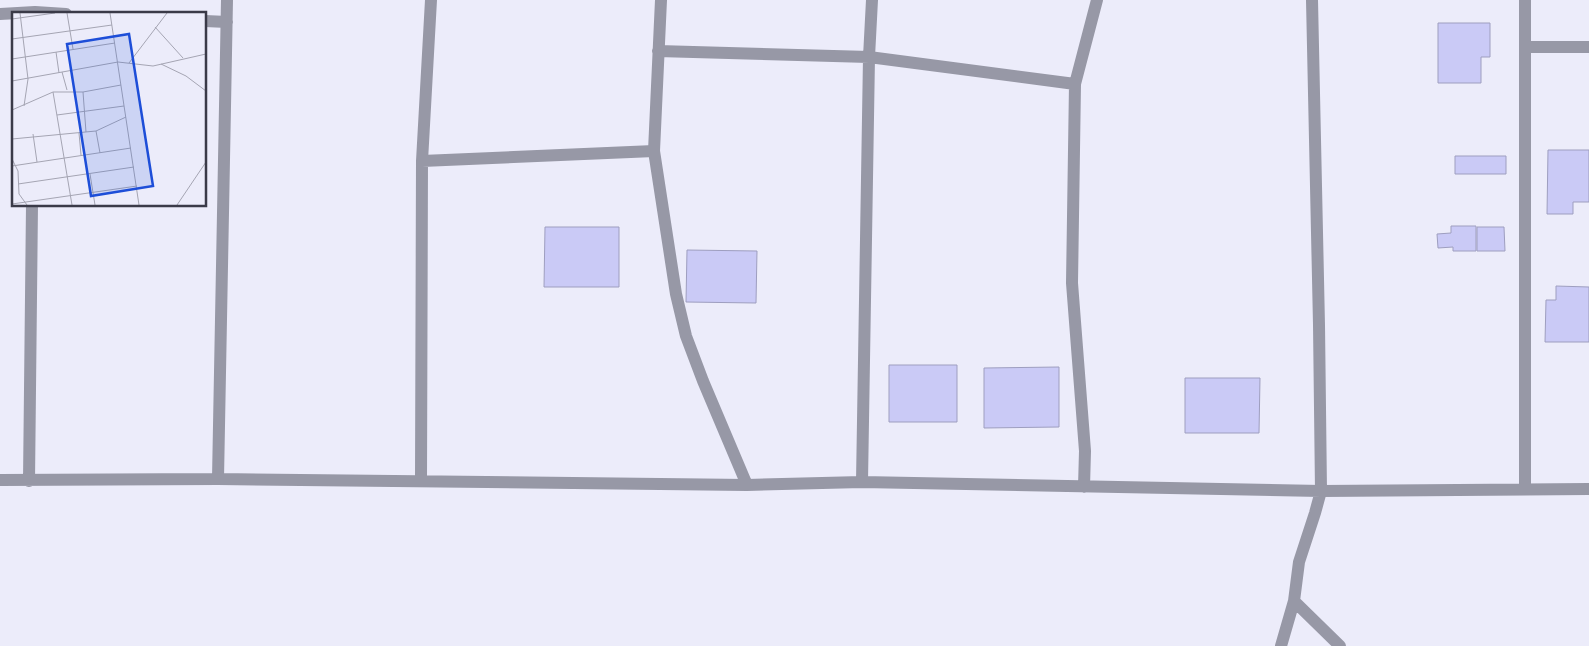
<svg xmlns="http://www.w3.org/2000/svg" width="1589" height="646" viewBox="0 0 1589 646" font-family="'Archivo Narrow',sans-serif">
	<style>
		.building { fill: #cacaf6; stroke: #9e9ebf }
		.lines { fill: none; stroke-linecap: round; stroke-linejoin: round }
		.minor { stroke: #9798a6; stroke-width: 12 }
		.inset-road { fill: none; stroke: #a5a5b3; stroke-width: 1 }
		.view { fill: #1d4ed8; fill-opacity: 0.15; stroke: #1d4ed8; stroke-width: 2.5 }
		.inset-edge { fill: none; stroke: #3a3a48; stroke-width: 2.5 }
	</style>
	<rect width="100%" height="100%" fill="#ececfa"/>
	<path class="building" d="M1438,23H1490V57H1481V83H1438Z
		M1548,150H1589V202H1573V214H1547Z
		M1455,156H1506V174H1455Z
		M1451,226H1476V251H1453V247L1438,248L1437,234L1451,233Z
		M545,227H619V287H544Z
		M1477,227H1504L1505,251H1477Z
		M687,250L757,251L756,303L686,302Z
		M1556,286L1589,287V342H1545L1546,300H1556Z
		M889,365H957V422H889Z
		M1059,367V427L984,428V368Z
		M1185,378H1260L1259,433H1185Z"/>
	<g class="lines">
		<path class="minor" d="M661,0L654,151L676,294L686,336L703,381L747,485
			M1525,0V489
			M0,14L35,12L66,14
			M205,21L227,22
			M1525,47H1589
			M658,51L869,57L1075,84
			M422,161L654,151
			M218,479L227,0
			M0,480L218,479L747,485L862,482L1321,491L1589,489
			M29,481L32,205
			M421,481L422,161L431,0
			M862,482L869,57L872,0
			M1084,487L1085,451L1072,283L1075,84L1097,0
			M1294,601L1340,646
			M1281,646L1294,601L1299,562L1315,513L1321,491L1319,325L1312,0"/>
	</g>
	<g transform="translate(12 12)">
		<rect width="194" height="194" fill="#ececfa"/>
		<path class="inset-road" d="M8,1L16,67L12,94M55,1L61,37M98,1L127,193M0,7L43,1M143,15L171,46M0,27L100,13M44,40L47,61M0,47L103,31M117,51L155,1M149,52L174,64L194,79M50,60L55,78M0,69L106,50L141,54L194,42M41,80L60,193M71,80L74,120M0,98L41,80H71L109,73M45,103L112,94M84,119L88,141M67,121L69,143M21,122L25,150M0,127L84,119L114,105M0,147L6,159L7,182L15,193M0,154L119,136M78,162L83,193M6,172L122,155M0,192L125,174M165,193L194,150"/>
		<path class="view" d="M117,22L141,174L79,184L55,32Z"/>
		<rect width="194" height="194" class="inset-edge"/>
	</g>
</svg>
